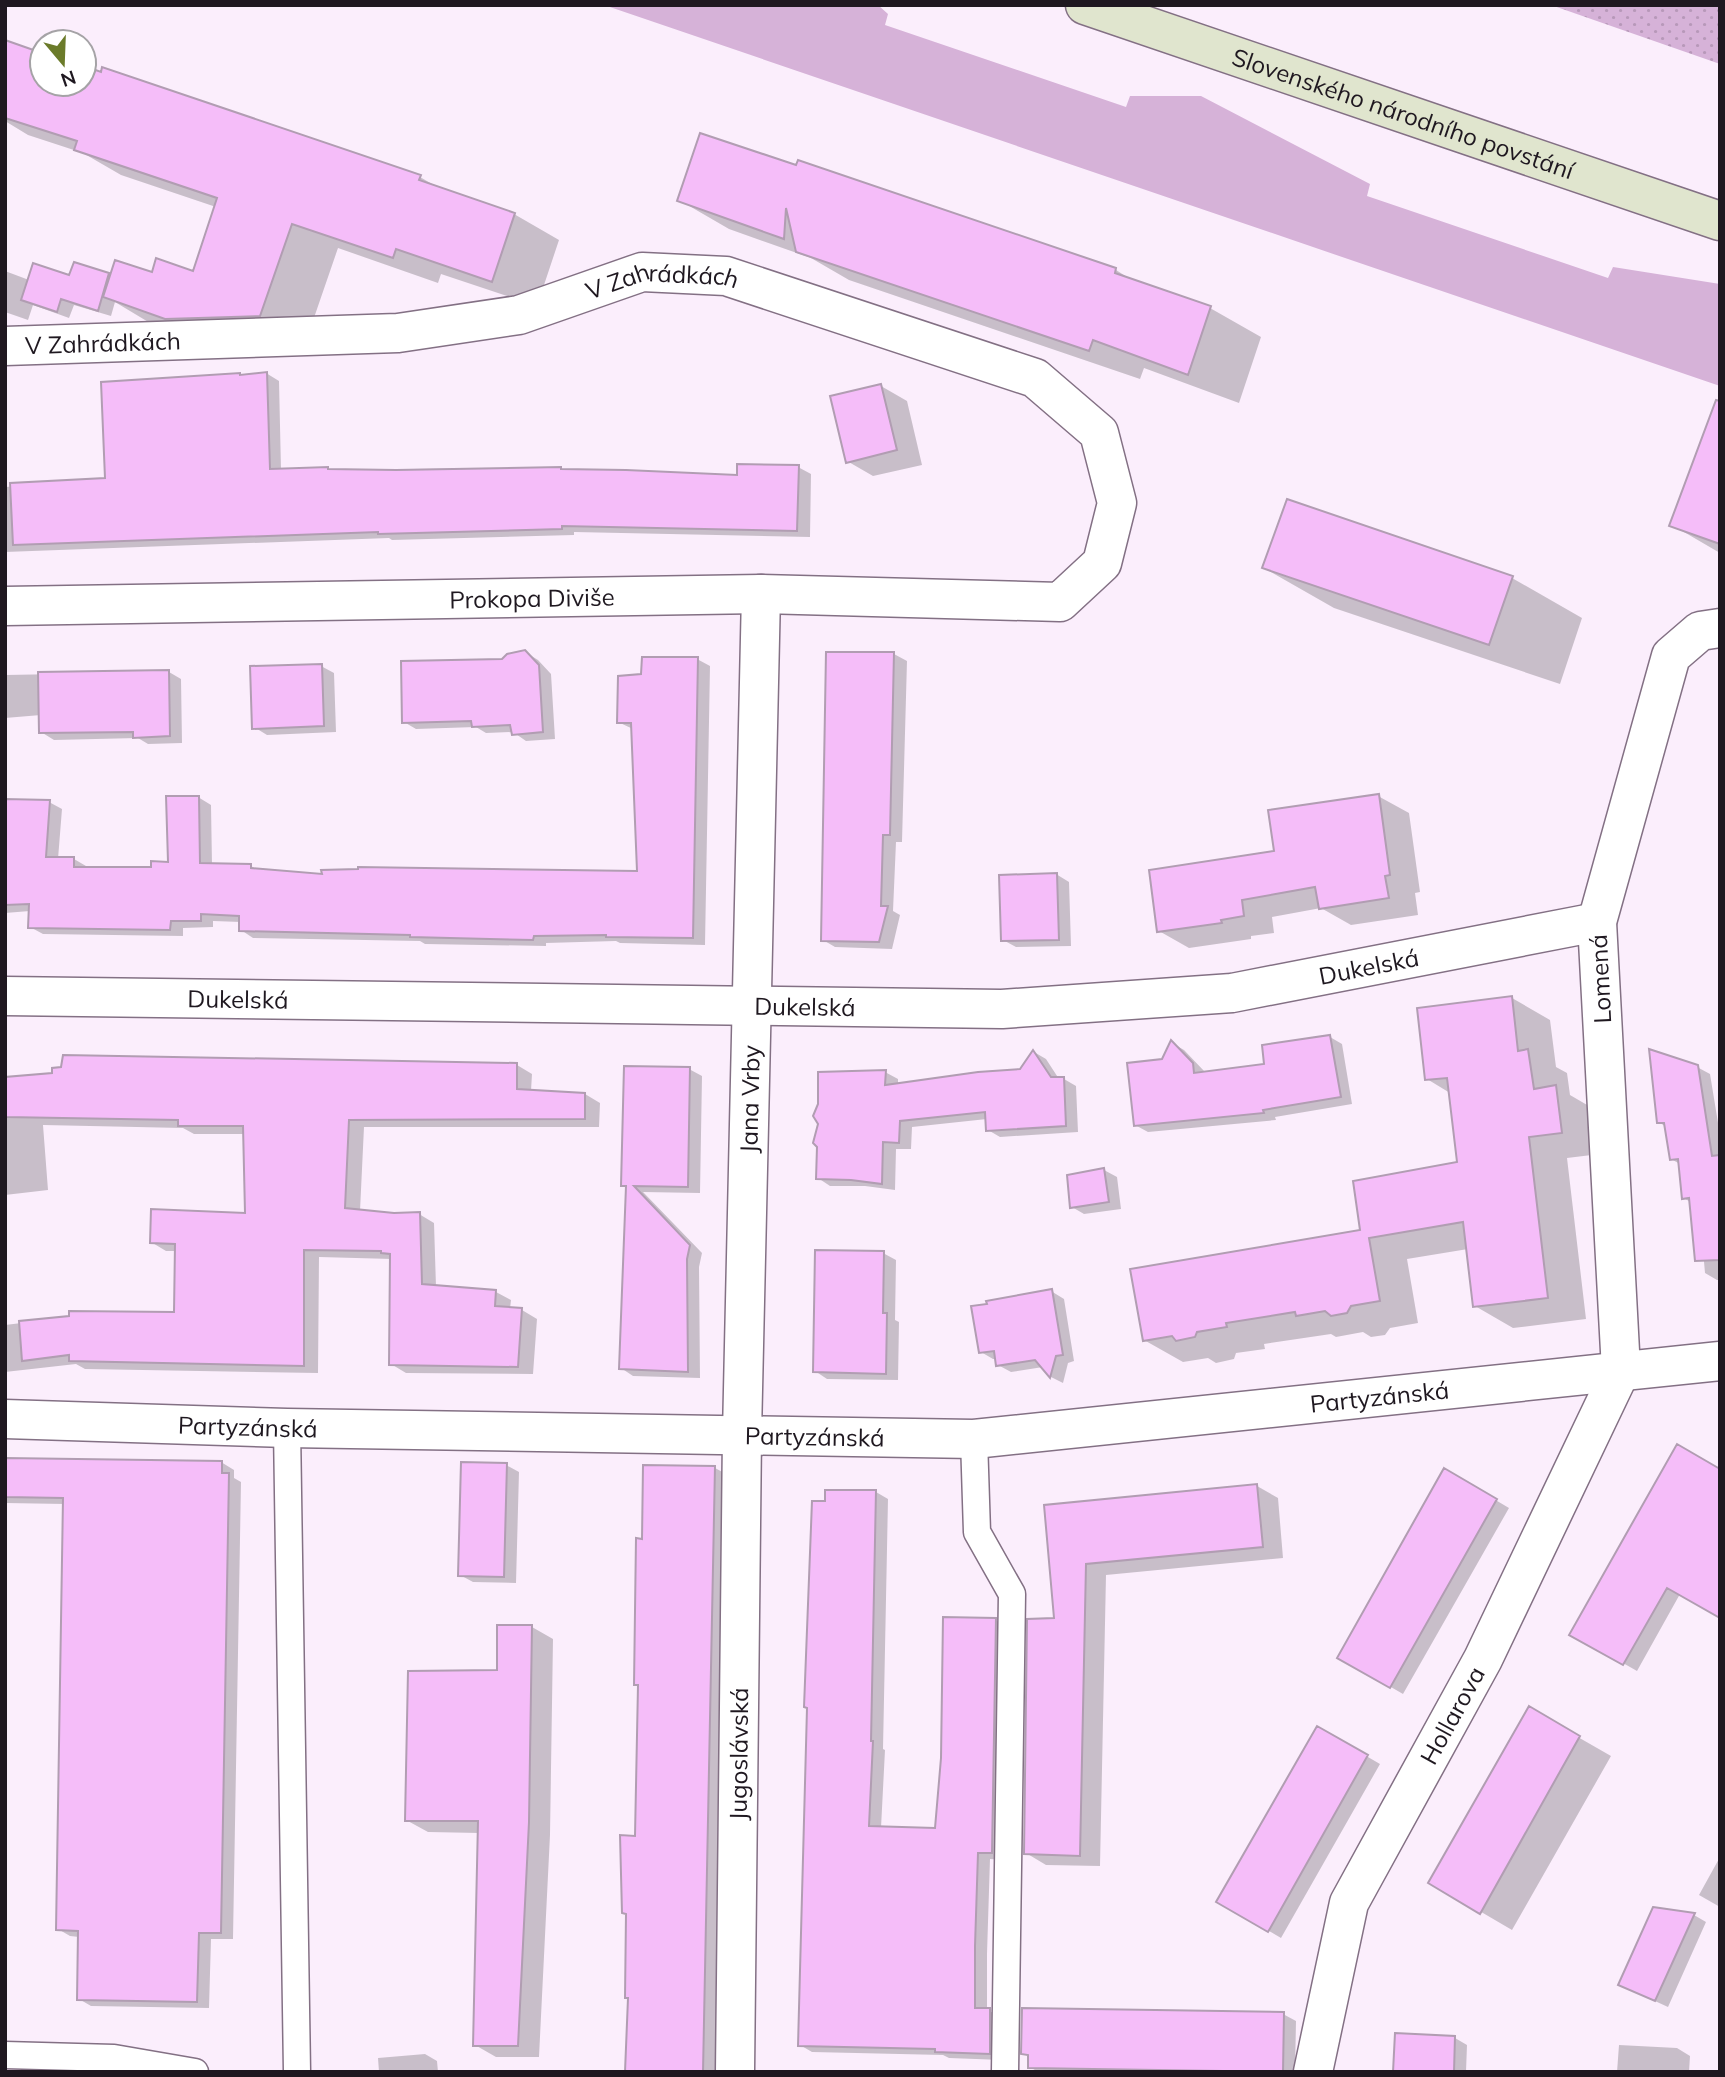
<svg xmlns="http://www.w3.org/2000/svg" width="1725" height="2077" viewBox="0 0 1725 2077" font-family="Mulish,sans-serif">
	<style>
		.grass { fill: #d6b2d8 }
		.park { fill: url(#park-dots) }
		.shadow { fill: #0003 }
		.building { fill: #f5bdf9; stroke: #b19db2; stroke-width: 2 }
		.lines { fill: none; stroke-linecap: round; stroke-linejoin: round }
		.lane-casing { stroke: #837084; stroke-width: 29 }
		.street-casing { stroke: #837084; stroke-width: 41 }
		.secondary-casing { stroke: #837084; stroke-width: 41 }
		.lane { stroke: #fff; stroke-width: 26 }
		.street { stroke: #fff; stroke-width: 38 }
		.secondary { stroke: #e0e5ce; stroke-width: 38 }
		.labels { text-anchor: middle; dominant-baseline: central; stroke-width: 5; stroke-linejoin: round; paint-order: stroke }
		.street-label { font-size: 24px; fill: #1f1820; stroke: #fff }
	</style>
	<defs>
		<pattern id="park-dots" width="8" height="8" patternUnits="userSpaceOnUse" patternTransform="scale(1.75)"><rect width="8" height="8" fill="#d6b2d8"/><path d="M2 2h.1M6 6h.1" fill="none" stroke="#b798b9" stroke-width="1.8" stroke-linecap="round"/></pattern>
	</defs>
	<rect width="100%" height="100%" fill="#fbeefc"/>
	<path class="grass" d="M604,5H878L888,14L885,25L1126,107L1130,96H1201L1370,184L1367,196L1608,278L1613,267L1720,284V386Z"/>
	<path class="park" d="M1551,5H1720V64Z"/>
	<path class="shadow" d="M5,42L42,54V84H84V68L420,177L444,191L514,214L559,240L537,306L441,274L438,283L338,248L306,341L150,323L115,302L111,316L74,305L69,318L33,305L28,320L5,312V271L29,280L70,277L75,264L112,277L194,273L216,207L121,175L83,153L28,135L5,121Z
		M701,135L1116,270L1135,282L1210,308L1261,337L1239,403L1144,368L1140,379L849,280L811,258L729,229L679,200Z
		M266,373L279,381L281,470L560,468L565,471L738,477L798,467L811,474L810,537L574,532V535L392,540L389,538L5,552V487L107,480L243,377Z
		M881,386L907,401L922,465L873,476L847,461Z
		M1720,468V553L1672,525Z
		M1264,568L1512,578L1582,618L1560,684L1334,608Z
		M525,652L538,660L551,674L555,739L526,741L513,732L486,733L476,727L416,729L404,722L503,661Z
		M828,653L894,654L907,661L902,842H896L893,911L900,915L892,949L835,947L823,940Z
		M697,659L710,666L705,945L620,943L616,941L546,943V946L425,944L420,941L253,938L241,930V922L213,921V927L183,928V936L43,934L30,927V911L5,913V800L49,802L62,809L58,859H74L86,866V869L153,868L170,863L198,797L211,805L212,865L251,866L259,871L324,876L639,873L633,729L618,722L643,676Z
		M321,666L334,673L336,732L267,735L254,727Z
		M169,672L181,679L182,743L148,744L138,738L54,740L41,732V715L5,718V675Z
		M1378,796L1409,813L1420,892L1415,893L1418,915L1351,925L1321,908L1272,917L1274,933L1251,936V939L1189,948L1159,931L1276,853Z
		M1056,874L1069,882L1071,946L1016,947L1003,940Z
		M1512,998L1550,1020L1556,1067L1567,1073L1570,1095L1594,1109L1600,1154L1567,1158L1586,1319L1513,1328L1475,1306L1468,1249L1407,1259L1418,1323L1390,1328L1385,1335L1371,1337L1363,1332L1336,1337L1331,1334L1264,1344L1265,1349L1236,1353L1234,1359L1216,1363L1208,1358L1183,1362L1144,1340L1362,1232L1458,1164L1450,1093L1427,1079Z
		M1330,1037L1342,1044L1352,1104L1275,1117L1276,1120L1148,1132L1135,1125L1172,1043L1184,1050L1205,1072L1266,1065Z
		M1034,1052L1046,1059L1059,1079H1064L1076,1086L1078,1132L1000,1137L988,1130L987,1119L912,1127L911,1149H896L895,1190L865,1186H830L818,1178L885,1072L898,1079V1085L1021,1071Z
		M517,1065L532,1074L531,1091L585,1094L600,1103L599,1127H364L360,1211L419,1214L434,1223L436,1287L496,1292L511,1300L510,1309L522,1310L537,1319L533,1374L406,1373L391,1364L392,1259L319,1257L318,1373L85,1369L76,1364L5,1372V1325L71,1317L176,1313L177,1251H166L151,1242L247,1215L245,1134H194L183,1128L43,1125L48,1190L5,1195V1078Z
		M1697,1067L1710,1074L1720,1135V1280H1717L1705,1273L1702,1239L1691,1202L1683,1198L1680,1164L1671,1159L1667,1127L1658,1122Z
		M689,1069L702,1076L700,1193L643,1192L702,1253L699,1267L700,1378L633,1376L621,1368L628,1188L623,1185Z
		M1104,1170L1117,1177L1121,1209L1084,1214L1072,1207Z
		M883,1253L896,1260L895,1320L899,1322L898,1380L827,1379L815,1371Z
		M1051,1291L1064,1299L1074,1361L1068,1363L1063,1383L1051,1377L1043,1367L1011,1372L998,1365L997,1359H993L981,1352Z
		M1677,1447L1680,1594L1637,1671L1572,1634Z
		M5,1459L221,1462L234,1470V1478L241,1482L233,1939H211L209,2008L91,2006L79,1999V1937L70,1936L58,1929L65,1504L5,1503Z
		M506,1465L519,1472L516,1583L473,1582L460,1575Z
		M715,1468L728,1475L716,2072H629L643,1540Z
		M1445,1470L1509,1508L1403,1694L1339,1657Z
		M1257,1486L1278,1498L1283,1558L1106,1575L1100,1866L1046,1865L1026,1853L1056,1619L1046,1506Z
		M876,1492L888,1499L883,1749L885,1750L881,1828L937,1830L995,1620L1008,1627L1005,1860L990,1859L987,1954V2010L1002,2017V2060L949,2058L943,2055L812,2052L800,2045L827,1503Z
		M532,1627L553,1639L550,1835L539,2057H496L475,2045L479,1833L428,1832L406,1820L499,1672Z
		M1529,1709L1611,1756L1512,1930L1430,1882Z
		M1318,1728L1380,1764L1281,1938L1218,1901Z
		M1720,1857V1907L1699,1895Z
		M1694,1915L1706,1922L1668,2007L1633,1991Z
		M1283,2014L1296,2021L1295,2072H1038L1030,2067V2057L1023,2053Z
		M1455,2038L1467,2045L1466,2072H1395Z
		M1619,2045L1677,2048L1690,2056L1689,2072H1617Z
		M425,2054L437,2061L438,2072H379L378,2058Z"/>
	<path class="building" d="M5,40L42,53V84H84V66L101,72L102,67L421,175L419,180L515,213L492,282L396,249L393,258L292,224L260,316L165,319L103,297L115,260L152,272L156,258L193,271L217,198L74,150L77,141L5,118Z
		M700,133L796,165L798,160L1116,268L1115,273L1211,306L1188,375L1093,340L1089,351L796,252L786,208L784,239L677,201Z
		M74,262L109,273L98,311L61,299L57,312L21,300L33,263L69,275Z
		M267,372L270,469L328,467V469L396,470L561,467V469L626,470L737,475V464L799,465L797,531L562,526V529L378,534V532L13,545L10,483L105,478L101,382L240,373V375Z
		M881,384L897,450L846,463L830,396Z
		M1716,400L1720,401V544L1669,526Z
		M1287,499L1513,576L1489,645L1262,568Z
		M525,650L539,665L543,732L512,735L510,725L472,727L471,721L402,723L401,661L502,659L507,654Z
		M826,652H894L890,835H883L881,906H888L879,942L821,941Z
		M642,657H698L693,938L606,937V935L534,936L533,940L410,937V935L239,931V916L201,914V921H171L170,930L28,928L29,904L5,905V799L50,800L46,857H74V867H151V861L168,862L166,796H199L200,863L251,864V868L322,874L321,870L358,869V867L637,871L631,723H617L618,676L641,674Z
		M322,664L324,726L252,729L250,666Z
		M169,670L170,736L133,738V732L39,733L38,672Z
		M1379,794L1390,875L1385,876L1389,898L1319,909L1315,887L1242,900L1244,916L1221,920L1222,923L1157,932L1149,870L1274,851L1268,810Z
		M1057,873L1059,940L1001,941L999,875Z
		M1512,996L1518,1051L1528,1049L1534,1089L1556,1085L1562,1133L1529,1137L1548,1298L1473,1307L1463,1222L1369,1238L1380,1301L1351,1306L1347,1313L1331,1316L1325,1311L1296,1316L1295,1312L1226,1323L1227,1327L1197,1332L1195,1337L1176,1341L1172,1336L1143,1341L1130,1269L1360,1230L1353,1181L1457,1162L1447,1078L1425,1080L1417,1008Z
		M1330,1035L1341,1097L1263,1110L1264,1113L1134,1126L1127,1063L1162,1059L1171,1040L1193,1063L1194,1073L1264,1064L1262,1045Z
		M1649,1049L1698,1065L1712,1156L1720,1155V1260L1695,1261L1689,1198L1682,1199L1678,1159L1670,1160L1664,1123H1657Z
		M1033,1050L1051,1077H1064L1066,1126L986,1131L985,1112L900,1121L899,1143L883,1142L882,1184L851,1180L816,1179L817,1147L813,1143L818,1124L813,1116L818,1104V1072L886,1070L885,1085L978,1072L1020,1069Z
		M63,1055L517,1063V1089L585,1093V1119L349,1120L345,1208L394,1213L420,1212L422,1284L496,1290L495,1306L522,1308L518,1367L389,1365L390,1254L381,1253V1251L304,1250V1366L69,1361V1355L22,1361L19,1321L69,1316V1311L174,1312L175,1244L150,1243L151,1209L245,1213L243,1126H178V1120L5,1117V1077L52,1073V1068L61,1067Z
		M624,1066L690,1067L688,1187L634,1186L690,1245L687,1259L688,1372L619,1369L626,1186H621Z
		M1104,1168L1109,1202L1070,1208L1067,1175Z
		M815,1250L884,1251L883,1313H887L886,1374L813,1372Z
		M1052,1289L1063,1355L1056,1356L1050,1378L1035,1360L996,1366L994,1351L979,1353L971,1306L987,1304L986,1301Z
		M1677,1444L1720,1469V1618L1667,1588L1623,1665L1569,1635Z
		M5,1458L222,1461V1473H229L221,1933H199L197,2002L77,2000L78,1931L56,1930L63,1498L5,1497Z
		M461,1462L507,1463L504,1577L458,1576Z
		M643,1465L715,1466L703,2072H625L628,1998H625L626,1914L622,1913L620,1835L635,1836L638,1685H634L635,1611L636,1538L642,1539Z
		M1444,1468L1497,1499L1390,1688L1337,1658Z
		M1257,1484L1263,1547L1086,1564L1080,1856L1024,1854L1027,1619L1054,1618L1044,1505Z
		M825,1490H876L871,1741H873L869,1826L935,1828L941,1758L943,1617L996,1618L992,1853H978L975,1946V2008H990V2054L935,2052V2049L798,2046L807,1708L804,1707L812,1501H825Z
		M497,1625H532L529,1822L518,2046H473L478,1821H405L408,1671L497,1670Z
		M1529,1706L1580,1736L1480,1914L1428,1883Z
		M1317,1726L1368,1755L1268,1932L1216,1902Z
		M1653,1907L1695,1913L1655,2001L1618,1985Z
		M1022,2008L1284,2012L1283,2072L1028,2068V2055L1021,2054Z
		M1395,2033L1455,2036L1454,2072H1393Z"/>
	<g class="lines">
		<defs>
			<path id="lane" d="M287,1428L297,2072
				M974,1439L977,1532L1012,1594L1005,2072
				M5,2055L114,2058L195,2072"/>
			<g id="street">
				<path id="s1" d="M5,346L398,333L519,315L642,272L726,276L1035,378L1099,433L1117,503L1102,563L1060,602L761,594L5,606"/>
				<path id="s2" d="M5,996L1002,1009L1232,993L1597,922"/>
				<path id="s3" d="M5,1419L287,1428L974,1439L1720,1361"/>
				<path id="s4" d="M735,2072L742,1434L761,594"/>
				<path id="s5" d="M1313,2072L1349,1903L1483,1659L1621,1370L1597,922L1671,656L1700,631L1720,628"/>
			</g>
			<g id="secondary">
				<path id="s6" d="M1085,5L1720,221"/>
			</g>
		</defs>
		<use href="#lane" class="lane-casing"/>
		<use href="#street" class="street-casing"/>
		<use href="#secondary" class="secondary-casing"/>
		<use href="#lane" class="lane"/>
		<use href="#street" class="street"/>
		<use href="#secondary" class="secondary"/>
	</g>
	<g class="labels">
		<g class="street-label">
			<text stroke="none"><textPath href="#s6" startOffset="336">Slovenského národního povstání</textPath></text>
			<text stroke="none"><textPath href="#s1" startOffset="665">V Zahrádkách</textPath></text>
			<text stroke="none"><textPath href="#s1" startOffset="98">V Zahrádkách</textPath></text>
			<text transform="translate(532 598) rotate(-1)">Prokopa Diviše</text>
			<text stroke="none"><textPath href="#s2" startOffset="1367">Dukelská</textPath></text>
			<text transform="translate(1600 979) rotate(-93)">Lomená</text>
			<text stroke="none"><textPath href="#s2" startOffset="233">Dukelská</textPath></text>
			<text stroke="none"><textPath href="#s2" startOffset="800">Dukelská</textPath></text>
			<text stroke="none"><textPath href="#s4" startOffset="973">Jana Vrby</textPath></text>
			<text stroke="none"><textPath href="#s3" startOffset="1377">Partyzánská</textPath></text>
			<text stroke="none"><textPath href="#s3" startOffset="243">Partyzánská</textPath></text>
			<text stroke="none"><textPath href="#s3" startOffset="810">Partyzánská</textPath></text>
			<text stroke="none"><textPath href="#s5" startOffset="387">Hollarova</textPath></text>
			<text stroke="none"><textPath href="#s4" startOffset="318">Jugoslávská</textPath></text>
		</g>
	</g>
	<rect width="1725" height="2077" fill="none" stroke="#1f1820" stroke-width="14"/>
	<g transform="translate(63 63) rotate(161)"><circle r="33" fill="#ffffff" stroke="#a5a3a6" stroke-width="2"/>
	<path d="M0-5L12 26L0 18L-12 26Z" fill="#6b7b2a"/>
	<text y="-10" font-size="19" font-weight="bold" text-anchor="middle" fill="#1f1820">N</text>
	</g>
</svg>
